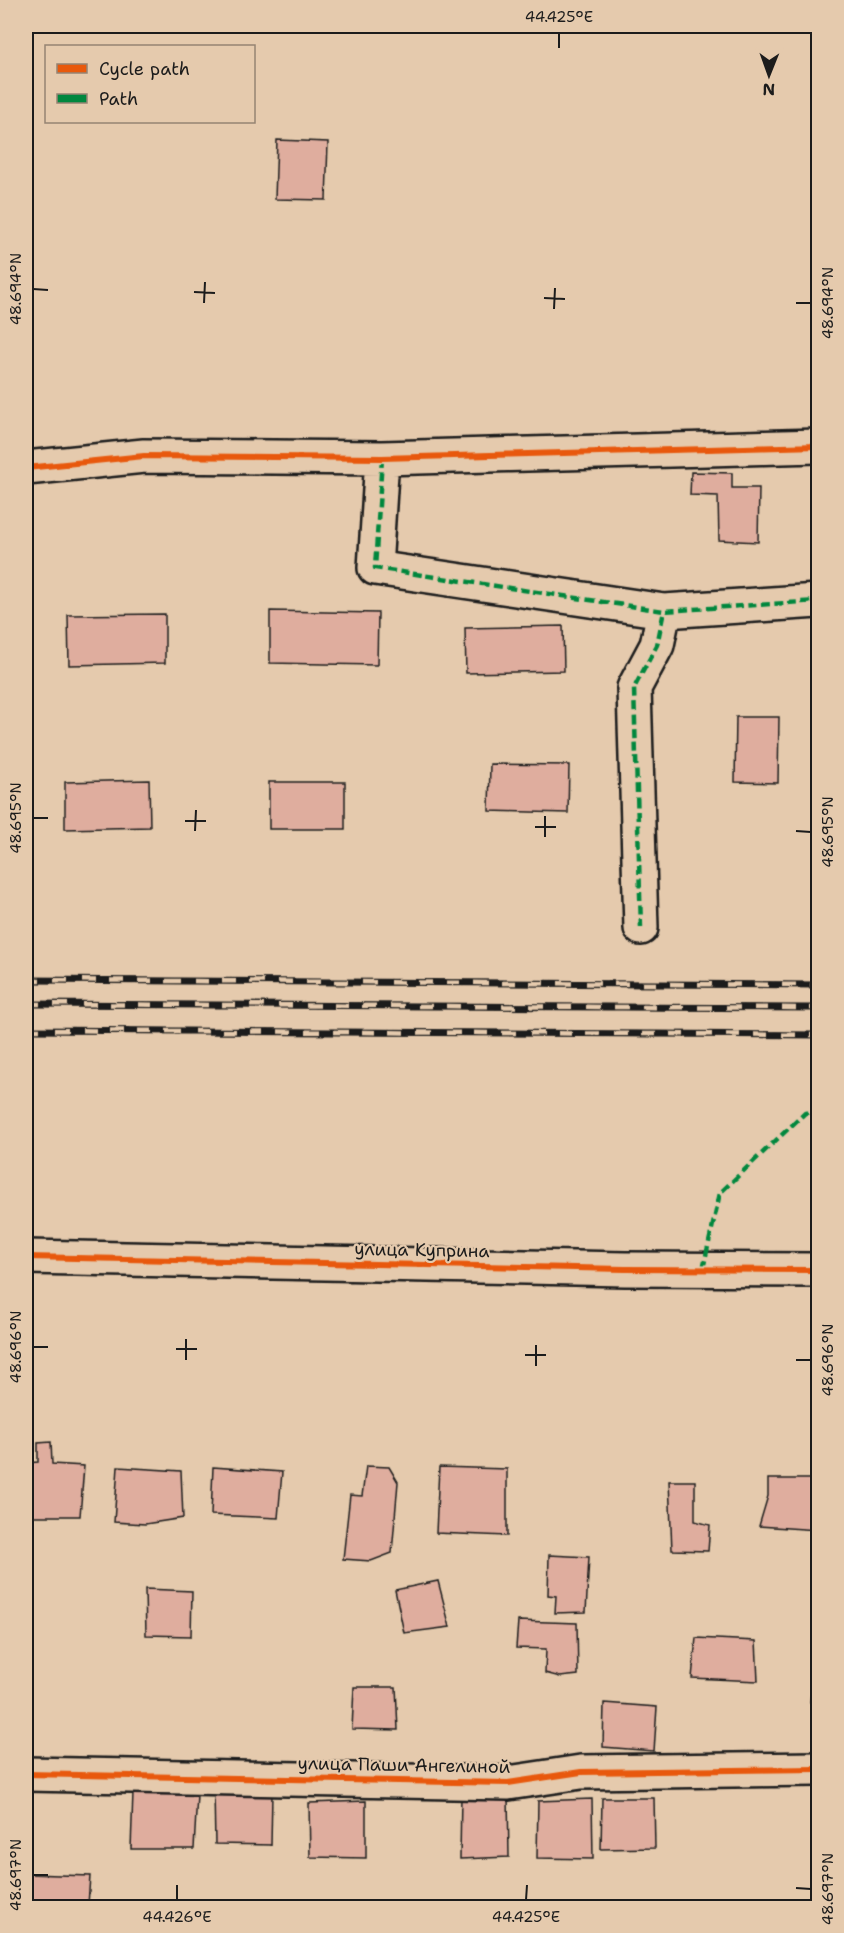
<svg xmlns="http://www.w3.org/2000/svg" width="844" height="1933" viewBox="0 0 844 1933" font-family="'Shantell Sans',sans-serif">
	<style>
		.building { fill: #dfad9e; stroke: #1c1c1c; stroke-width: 1.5 }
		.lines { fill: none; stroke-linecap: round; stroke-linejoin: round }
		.street-casing { stroke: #1c1c1c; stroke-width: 38 }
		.street { stroke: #e5caad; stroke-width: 33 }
		.rail-casing { stroke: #1c1c1c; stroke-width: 7 }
		.rail { stroke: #e5caad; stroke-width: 4.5; stroke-dasharray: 14; stroke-linecap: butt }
		.quiet { stroke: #00873e; stroke-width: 4.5; stroke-dasharray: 9 4.5; stroke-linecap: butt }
		.cycleway-casing { stroke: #e5caad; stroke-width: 10 }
		.cycleway { stroke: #e8590c; stroke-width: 6 }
		.ticks { fill: none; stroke: #1c1c1c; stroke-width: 2 }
		.labels { text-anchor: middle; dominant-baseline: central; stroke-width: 4.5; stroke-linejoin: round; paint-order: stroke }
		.street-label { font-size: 18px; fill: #1c1c1c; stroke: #e5caad }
		.neatline { fill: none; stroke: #1c1c1c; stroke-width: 2 }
		.ticks-label { font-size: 15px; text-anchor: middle; fill: #1c1c1c }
	</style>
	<rect width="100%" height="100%" fill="#e5caad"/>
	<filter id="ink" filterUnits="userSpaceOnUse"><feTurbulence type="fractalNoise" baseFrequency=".0167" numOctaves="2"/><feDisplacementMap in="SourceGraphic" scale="12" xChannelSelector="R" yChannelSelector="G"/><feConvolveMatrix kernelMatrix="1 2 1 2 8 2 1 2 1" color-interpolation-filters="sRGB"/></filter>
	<g filter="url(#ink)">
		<path class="building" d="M277,140L328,142L326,200L275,199Z
			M691,472L732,473V488H759L758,542L719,540L718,496L690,495Z
			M270,611L378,613L377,665L270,663Z
			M165,614V663L69,665L68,615Z
			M563,626L564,671L466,673L465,628Z
			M818,713V770H816Z
			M736,717H779L778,783L735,782Z
			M490,764L569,765L568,813L489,811Z
			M149,780L150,827L65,829V782Z
			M269,782H345V829H269Z
			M51,1442L52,1464L84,1466L80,1516H26V1463L38,1462V1443Z
			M366,1466L389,1467L398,1482L392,1553L371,1561L343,1559L350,1495L362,1496Z
			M118,1467L181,1471L183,1518L145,1524L114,1522Z
			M213,1467L282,1472L278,1518L211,1515Z
			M439,1467L507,1469V1536L436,1533Z
			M768,1479H818V1530L759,1526L768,1496Z
			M669,1481H695V1521L710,1525L708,1551L672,1550Z
			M549,1555L589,1557L586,1612L555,1613L556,1596L548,1595Z
			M438,1581L450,1627L404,1633L395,1590Z
			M145,1589L192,1591L191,1636L146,1635Z
			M518,1621L577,1623L578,1675L560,1677L545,1673L546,1649L516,1648Z
			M696,1638L756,1641L758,1681L692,1678Z
			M814,1664H818V1705L810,1702Z
			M354,1687H396L398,1730L352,1729Z
			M604,1703L657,1707L654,1751L603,1747Z
			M214,1790L272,1794L271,1845L215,1844Z
			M133,1793L197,1794L194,1849H131Z
			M461,1794L508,1796L509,1857L460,1859Z
			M602,1798H654L655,1848L601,1849Z
			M592,1799L593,1859L537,1858L538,1801Z
			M366,1801V1858L310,1857L309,1803Z
			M28,1874L90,1876L88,1905L26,1907Z"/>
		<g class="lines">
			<defs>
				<path id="street" d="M382,458L375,568L664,611L818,601
					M26,468L144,456L382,458L818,446
					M641,928L634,688L657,645L664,611
					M26,1257L625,1269L818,1270
					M26,1774L508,1783L581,1772L818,1769"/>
			</defs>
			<use href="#street" class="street-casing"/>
			<use href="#street" class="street"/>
			<defs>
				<path id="rail" d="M26,980L818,985
					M26,1004L818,1008
					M26,1030L818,1035"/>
			</defs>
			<use href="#rail" class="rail-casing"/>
			<use href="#rail" class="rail"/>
			<path class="quiet" d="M382,458L375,568L664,611L818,601
				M641,928L634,688L657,645L664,611
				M703,1269L720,1193L805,1113L818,1111"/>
			<defs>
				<path id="cycleway" d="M26,468L144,456L382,458L818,446
					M26,1257L625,1269L818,1270
					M26,1774L508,1783L581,1772L818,1769"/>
			</defs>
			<use href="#cycleway" class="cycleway-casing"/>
			<use href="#cycleway" class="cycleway"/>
		</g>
	</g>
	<path class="ticks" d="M559,48V33M33,289L48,290M194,292L215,293M544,298L565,299M204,303L205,282M796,303H811M554,309L555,288M33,818H48M185,821H206M535,827H556M195,831L196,810M796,831L811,832M545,837V816M33,1347H48M176,1349H197M525,1355H546M186,1360V1339M796,1360H811M536,1366V1345M33,1875H48M796,1888L811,1889M177,1900V1885M526,1900L527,1885"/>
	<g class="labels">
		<g class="street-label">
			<text transform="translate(422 1250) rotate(1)">улица Куприна</text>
			<text transform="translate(404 1765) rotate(1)">улица Паши Ангелиной</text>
		</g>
	</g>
	<rect width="844" height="1933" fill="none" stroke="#e5caad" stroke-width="66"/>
	<rect x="45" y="45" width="210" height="78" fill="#e5caad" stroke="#958473" stroke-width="1.5"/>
	<rect x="57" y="64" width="30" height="9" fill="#e8590c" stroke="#958473" stroke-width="1.5"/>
	<text x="99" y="75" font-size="18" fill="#1c1c1c">Cycle path</text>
	<rect x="57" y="94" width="30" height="9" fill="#00873e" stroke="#958473" stroke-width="1.5"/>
	<text x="99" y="105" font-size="18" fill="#1c1c1c">Path</text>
	<g transform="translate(769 75) rotate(181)" stroke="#e5caad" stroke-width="4.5" paint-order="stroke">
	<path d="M0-4.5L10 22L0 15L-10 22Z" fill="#1c1c1c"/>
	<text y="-9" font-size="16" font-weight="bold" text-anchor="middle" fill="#1c1c1c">N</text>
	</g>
	<rect x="33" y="33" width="778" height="1867" class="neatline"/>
	<g class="ticks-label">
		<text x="559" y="22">44.425°E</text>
		<text transform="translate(16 289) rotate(-90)" y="5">48.694°N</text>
		<text transform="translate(828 303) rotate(-90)" y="5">48.694°N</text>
		<text transform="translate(16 818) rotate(-90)" y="5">48.695°N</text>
		<text transform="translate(828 832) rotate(-90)" y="5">48.695°N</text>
		<text transform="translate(16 1347) rotate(-90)" y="5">48.696°N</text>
		<text transform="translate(828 1360) rotate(-90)" y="5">48.696°N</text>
		<text transform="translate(16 1875) rotate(-90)" y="5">48.697°N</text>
		<text transform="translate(828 1889) rotate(-90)" y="5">48.697°N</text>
		<text x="177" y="1922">44.426°E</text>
		<text x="526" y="1922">44.425°E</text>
	</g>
</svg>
